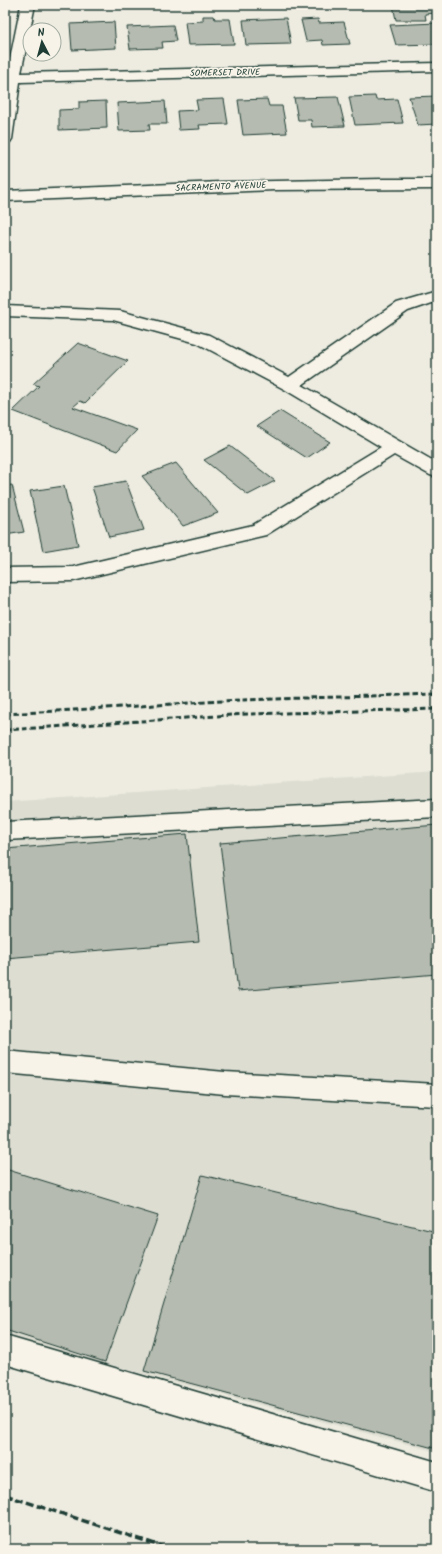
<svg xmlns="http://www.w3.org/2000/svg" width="442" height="1554" viewBox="0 0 442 1554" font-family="Kalam,sans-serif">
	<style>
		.built { fill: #ddddd2 }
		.building { fill: #b5bbb0; stroke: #1f3d34 }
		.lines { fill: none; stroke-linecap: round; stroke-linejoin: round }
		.minor-casing { stroke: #1f3d34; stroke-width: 3 }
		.major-casing { stroke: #1f3d34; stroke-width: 3 }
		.minor { fill: #f7f3e8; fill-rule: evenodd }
		.major { fill: #f7f3e8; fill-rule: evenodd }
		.rail-far1 { stroke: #1f3d34; stroke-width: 3; stroke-dasharray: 5.5 3; stroke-linecap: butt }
		.rail { stroke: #1f3d34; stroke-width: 3.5; stroke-dasharray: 8 3.5; stroke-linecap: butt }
		.labels { text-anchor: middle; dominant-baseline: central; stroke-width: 3.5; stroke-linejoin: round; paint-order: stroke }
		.far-street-label { font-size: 9px; fill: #1f3d34; stroke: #f7f3e8 }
	</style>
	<rect width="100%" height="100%" fill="#eeece1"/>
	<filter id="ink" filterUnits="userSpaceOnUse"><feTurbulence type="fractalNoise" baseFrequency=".025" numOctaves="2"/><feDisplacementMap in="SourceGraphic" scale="8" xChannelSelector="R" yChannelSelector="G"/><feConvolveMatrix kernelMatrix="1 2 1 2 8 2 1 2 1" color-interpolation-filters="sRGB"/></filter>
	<g filter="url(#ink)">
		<path class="built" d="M437,772V1452L5,1337V802Z"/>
		<path class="building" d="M393,5H434L436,13L425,14L426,20H396Z
			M203,16H214L215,19H230L234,44L188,45L185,22L203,21Z
			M286,18L291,44L246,45L243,20Z
			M318,19L319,23L344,22L350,44L323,45L322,40L306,41L301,20Z
			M114,22L116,48L72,50L70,24Z
			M437,23V44L396,45L390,25Z
			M173,25L176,41L162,42L163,48L130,49L127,27Z
			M375,96L376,100L397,99L403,123L355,125L349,97Z
			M437,96V124L418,125L409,97Z
			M338,97L345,126L312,127L311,120H298L294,98Z
			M224,99L228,124L199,125L200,129L179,130L177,111L198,110L196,100Z
			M267,99L269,106H282L287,133L243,135L238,100Z
			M106,101L107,128L59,130V110L79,109V102Z
			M165,101L167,124H149L150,130L119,131L117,103Z
			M78,343L128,361L85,403L80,401L73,407L137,430L117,451L13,411L39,386L33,384Z
			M280,411L330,442L307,458L257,426Z
			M230,446L275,481L248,495L204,460Z
			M176,463L218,513L183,526L142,476Z
			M126,481L144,530L109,537L92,487Z
			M12,485L24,532L5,535V486Z
			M64,486L78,545L43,551L30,491Z
			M437,825V974L238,991L220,843Z
			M187,834L199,942L5,958V849Z
			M5,1169L158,1216L105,1362L5,1330Z
			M202,1175L437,1232V1449L144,1371Z"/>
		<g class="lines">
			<defs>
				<path id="minor" d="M21,5H35L21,73L437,63V71L20,82L12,139L10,142L5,143V74H7Z
					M437,291V301L408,311L302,385L437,463V477L430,475L394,455L266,535L73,581L5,582V568L73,567L253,525L381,447L284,389L197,343L113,320L5,316V306L120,311L209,335L289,377L396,303Z
					M437,799V817L5,840V822Z
					M5,1051L225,1072L437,1084V1106L225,1094L5,1073Z
					M5,1336L437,1462V1492L5,1364Z"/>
				<path id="major" d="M383,179H437V189L275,190L5,201V191L221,182Z"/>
			</defs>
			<use href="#minor" class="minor-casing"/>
			<use href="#major" class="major-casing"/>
			<use href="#minor" class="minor"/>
			<use href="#major" class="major"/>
			<path class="rail-far1" d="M5,714L240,700L437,694
				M5,730L247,714L437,709"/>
			<path class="rail" d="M5,1495L170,1549"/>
		</g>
	</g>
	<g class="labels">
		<g class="far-street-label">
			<text transform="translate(225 73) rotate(-1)">SOMERSET DRIVE</text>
			<text transform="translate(221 187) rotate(-2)">SACRAMENTO AVENUE</text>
		</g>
	</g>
	<rect width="442" height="1554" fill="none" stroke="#f7f3e8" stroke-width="20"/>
	<rect x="10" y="10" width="422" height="1534" fill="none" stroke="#1f3d34" stroke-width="1.5" filter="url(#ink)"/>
	<g transform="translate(42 42) rotate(354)"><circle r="19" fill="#f7f3e8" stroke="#a1aaa0"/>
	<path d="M0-3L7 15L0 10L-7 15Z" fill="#1f3d34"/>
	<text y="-6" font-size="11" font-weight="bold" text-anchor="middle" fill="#1f3d34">N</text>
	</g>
</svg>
